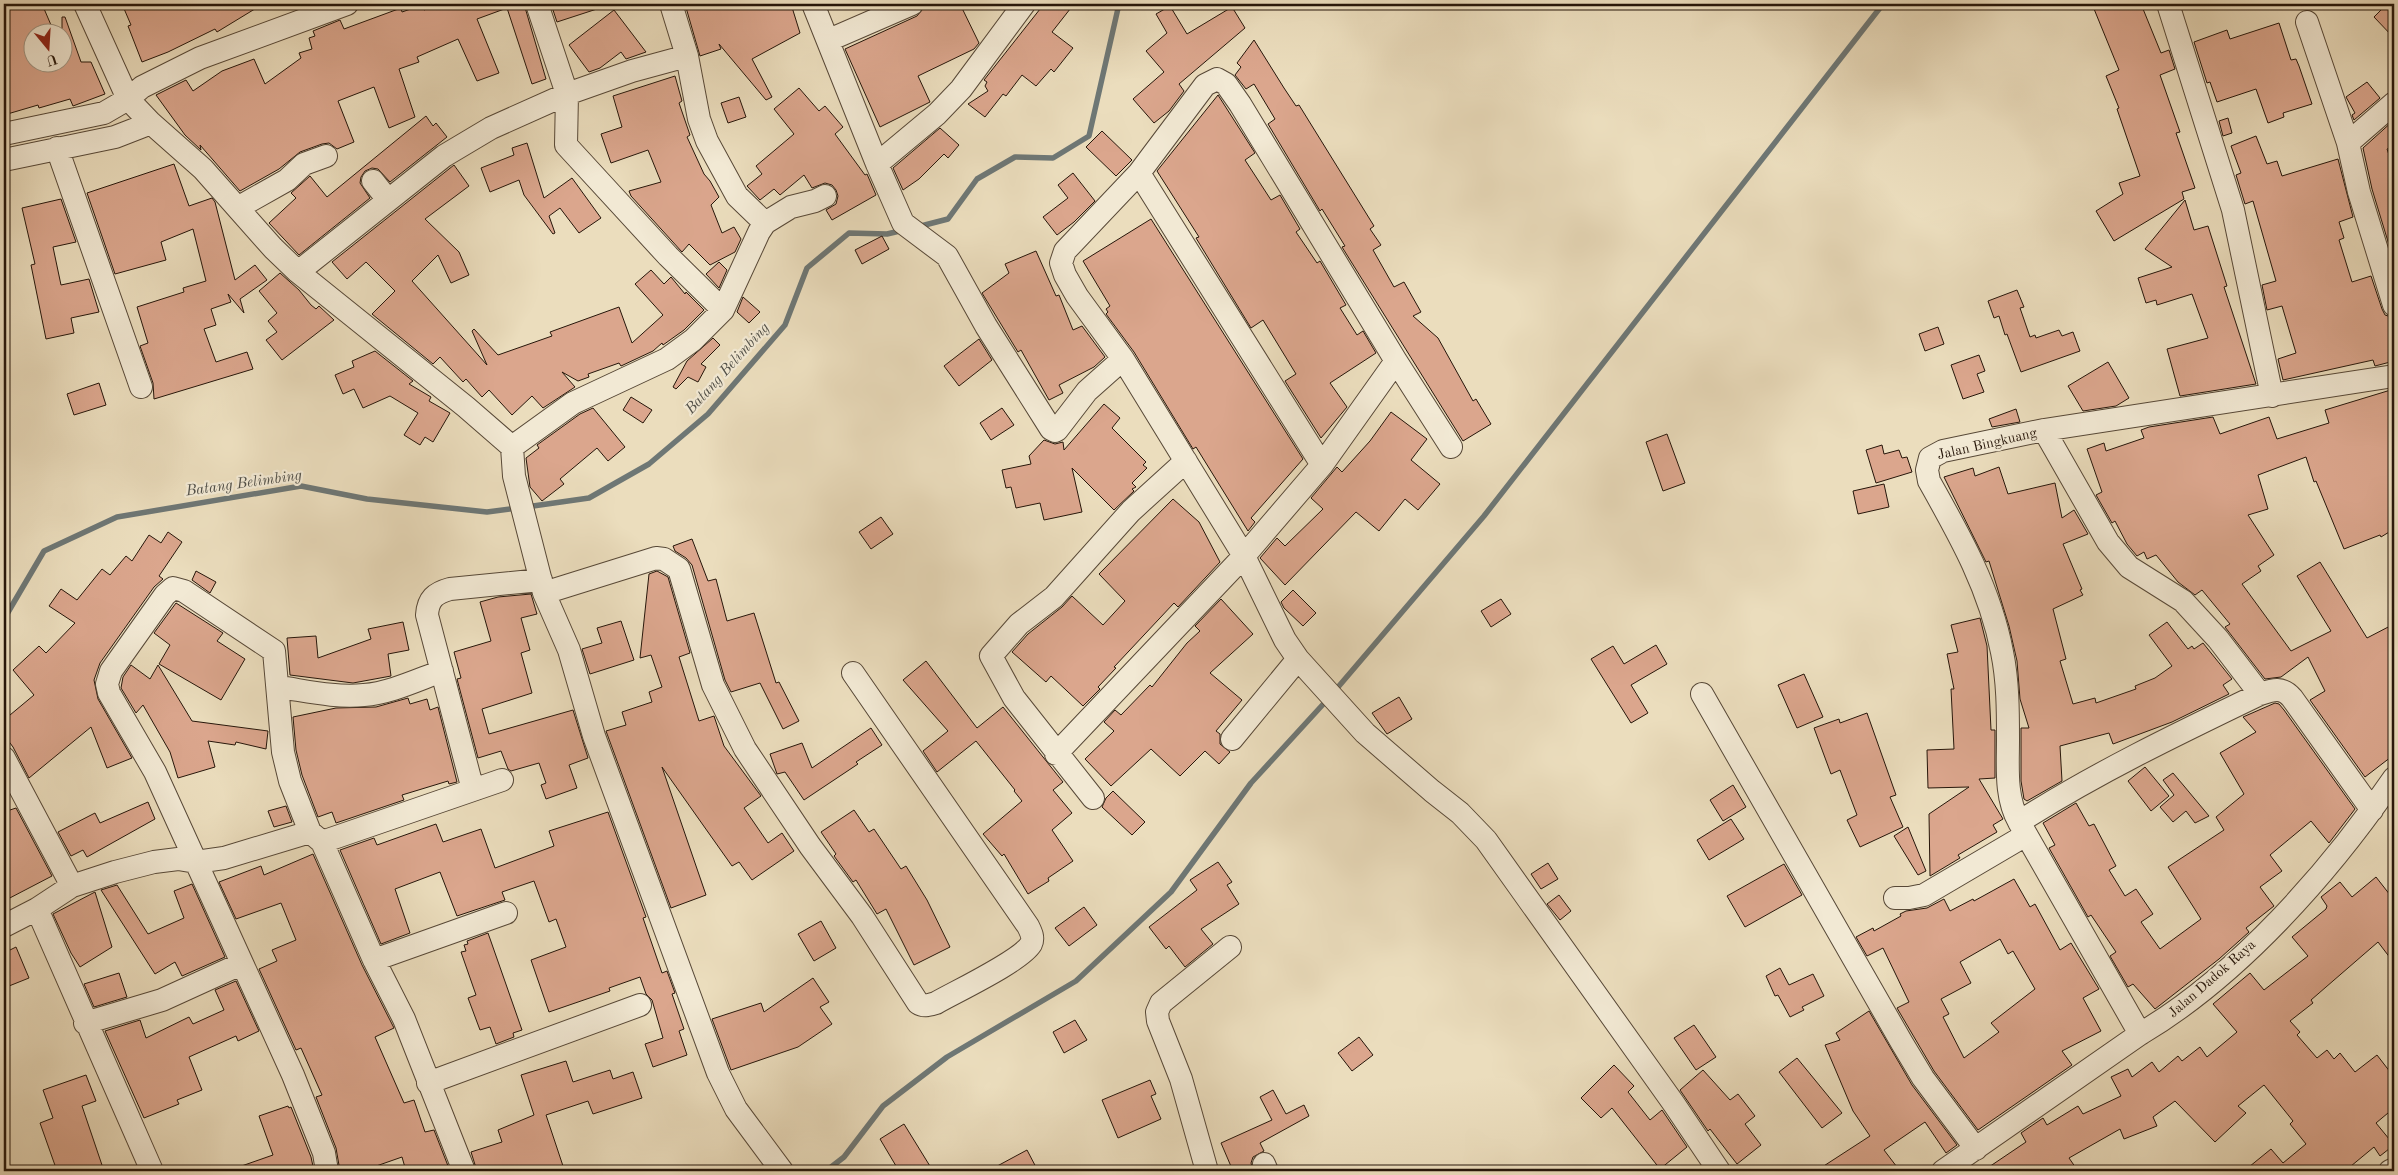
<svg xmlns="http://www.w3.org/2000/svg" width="2398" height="1175" viewBox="0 0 2398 1175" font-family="'Old Standard TT',serif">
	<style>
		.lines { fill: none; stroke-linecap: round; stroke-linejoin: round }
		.stream { stroke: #6e7775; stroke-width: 5.5 }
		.building { fill: #dba68d; stroke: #26160a; fill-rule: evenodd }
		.minor-casing { stroke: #574837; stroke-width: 24 }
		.minor { stroke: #f2e9d4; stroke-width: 22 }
		.labels { text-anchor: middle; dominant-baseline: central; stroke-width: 4.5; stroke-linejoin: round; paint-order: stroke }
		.street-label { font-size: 14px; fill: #26160a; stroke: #f2e9d4 }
		.water-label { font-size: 15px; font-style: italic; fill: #504f48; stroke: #f2e9d4 }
	</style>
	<rect width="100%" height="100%" fill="#ebddbd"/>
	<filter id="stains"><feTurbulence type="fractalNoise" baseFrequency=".004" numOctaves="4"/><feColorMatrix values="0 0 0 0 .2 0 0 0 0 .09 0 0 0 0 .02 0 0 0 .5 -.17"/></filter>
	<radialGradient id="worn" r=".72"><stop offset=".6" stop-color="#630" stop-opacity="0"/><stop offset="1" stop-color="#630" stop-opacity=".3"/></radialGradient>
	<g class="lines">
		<path class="stream" d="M917,227L948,219L977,179L1015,157L1053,158L1089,136L1119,4
			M526,507L589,498L649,464L708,414L785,325L807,268L849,233L887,234L904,230
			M4,628L7,614L44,551L117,517L301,486L367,499L487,512L517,508
			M1333,693L1484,516L1883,4
			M826,1171L844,1157L883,1106L947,1057L1076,981L1171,892L1251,783L1327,700"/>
	</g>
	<path class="building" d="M4,4H42L54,32H32V62H62V17H65L81,62H91L105,94L73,106L70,99L39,108L38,105L4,115Z
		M122,4H263L217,32L215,29L168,52L142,62L128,26L131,25Z
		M442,4H446L448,9L461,4H524L546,79L532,84L507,8L477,19L499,73L477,81L458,39L417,57L419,62L399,69L415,117L389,128L374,87L338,101L354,142L337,149L329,143L322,144L300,152L279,169L240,191L200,145L201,150L185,135L156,95L186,80L193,91L222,71L254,59L265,84L301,58L299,53L312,49L309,38L315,36L313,31L340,20L344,29L401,8L402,12L422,5L424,10Z
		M551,4H602L603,7L557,22Z
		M685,4H791L800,33L752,59L772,97L766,100L719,44L721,49L700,56Z
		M931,4H960L979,43L974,49L918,76L930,102L880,127L845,49L917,16L925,6Z
		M1044,4H1074L1052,32L1073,48L1054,72L1051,69L1036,86L1022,75L1006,96L1003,94L985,117L968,104L988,91L985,86L987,82L984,80Z
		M2092,4H2141L2161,53L2169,50L2175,69L2160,75L2180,132L2176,133L2195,188L2182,192L2184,199L2114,241L2096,211L2123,194L2119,183L2140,176L2117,109L2119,108L2106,76L2119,70Z
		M2387,4H2394V38L2374,17Z
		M1170,6L1187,34L1232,7L1245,28L1179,84L1184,91L1169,111L1154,123L1133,99L1164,72L1146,51L1167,33L1156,14Z
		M614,10L646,52L626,59L621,52L600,68L589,72L569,45Z
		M2279,23L2291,60L2296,59L2299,66L2312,104L2283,113L2284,117L2268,123L2256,89L2217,102L2210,82L2207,83L2194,42L2227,30L2230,39Z
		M1254,40L1284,88L1296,106L1299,105L1374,226L1370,229L1381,245L1373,250L1394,287L1404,282L1421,312L1413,316L1438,338L1473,401L1476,399L1491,424L1463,441L1342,247L1345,246L1322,209L1320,211L1268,124L1275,119L1254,84L1246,89L1235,75L1241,67L1237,63Z
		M675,76L682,101L679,103L690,135L687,137L704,174L710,181L719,197L711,205L722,233L734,227L741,239L735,252L710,265L689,244L682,252L631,196L629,191L661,182L648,150L611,163L601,134L622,127L613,96Z
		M2367,82L2380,98L2354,120L2352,115L2355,113L2346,97Z
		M799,88L819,111L825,106L843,127L835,134L865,175L867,174L876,195L832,220L826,210L836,204L838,196L836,190L832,185L825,183L812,188L804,175L780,195L774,189L760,200L747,186L762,174L756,166L794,134L774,109Z
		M1218,95L1255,153L1245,160L1271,200L1280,195L1300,229L1296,232L1317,263L1320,261L1346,305L1340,308L1357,335L1363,331L1376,353L1330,383L1347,407L1321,438L1285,381L1296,374L1263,320L1251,328L1196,238L1199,237L1157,171Z
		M739,97L746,117L728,123L721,103Z
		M426,116L433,126L436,123L447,137L390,182L378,169L372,168L365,171L361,177L360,183L370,198L299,255L269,223L296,198L291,193L310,176L327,197Z
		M2228,118L2232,133L2223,136L2219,121Z
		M2394,120V146L2387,149L2394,170L2393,258L2372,189L2363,148Z
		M940,128L959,145L948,158L944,154L919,179L903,190L893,168Z
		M1102,131L1132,160L1116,176L1086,147Z
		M2256,136L2267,164L2277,161L2282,176L2338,159L2353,217L2339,222L2344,238L2339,240L2352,282L2371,276L2382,309L2385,315L2394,318V361L2375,366L2373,360L2283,380L2278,359L2296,353L2282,306L2267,310L2262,285L2276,281L2253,201L2245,204L2236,175L2241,173L2231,146Z
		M527,143L544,198L572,178L601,218L579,233L560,208L549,216L555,233L553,234L524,195L519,180L490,192L481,168L514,155L512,148Z
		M174,164L189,206L212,198L215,202L235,280L255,265L267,280L240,299L244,313L228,294L231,302L211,309L216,325L204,329L216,362L247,352L253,369L154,399L153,383L140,346L148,343L137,307L184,292L183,288L206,281L193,229L161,242L166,260L115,274L87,193Z
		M454,165L469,186L425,219L459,252L469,275L451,283L438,255L412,281L487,365L472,331L474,329L498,355L552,336L550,332L619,307L632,343L663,315L635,284L651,270L664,284L671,277L685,294L686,292L704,310L684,330L663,345L662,343L653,351L621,366L619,363L588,374L589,377L578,381L562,372L575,387L543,408L532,396L512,415L489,390L482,397L466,379L463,382L440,357L433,364L372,314L395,291L366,262L347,279L332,262Z
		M1073,173L1095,201L1074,222L1057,235L1043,217L1068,198L1058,185Z
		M61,199L76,242L53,247L61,285L89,279L99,312L71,318L74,333L46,339L31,265L35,264L22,208Z
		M2185,200L2194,230L2208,226L2227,286L2224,287L2256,384L2180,396L2167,349L2208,338L2192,294L2157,305L2156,300L2146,303L2138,278L2172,267L2145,249Z
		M1151,219L1303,459L1251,518L1255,522L1248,531L1196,447L1193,449L1134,352L1106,314L1108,312L1106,309L1110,306L1083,261Z
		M882,236L889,249L862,264L855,250Z
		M1036,251L1056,296L1059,295L1073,330L1082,326L1105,357L1094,367L1059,385L1063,393L1049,400L1021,350L1018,352L982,293L1009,273L1005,264Z
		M719,262L727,270L719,288L706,274Z
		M280,273L299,290L311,305L316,309L319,306L334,320L282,360L266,340L277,332L268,321L277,313L259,291Z
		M2017,290L2024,307L2020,308L2030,337L2035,335L2036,338L2059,330L2062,336L2073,332L2080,351L2021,372L2007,334L2005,335L1999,316L1994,318L1988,301Z
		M743,297L760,312L749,323L737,312Z
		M1938,327L1944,344L1925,351L1919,334Z
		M713,338L720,345L701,364L706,367L698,382L688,377L676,389L673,387L687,361Z
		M979,339L992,360L959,386L944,366Z
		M375,351L413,381L409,384L431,397L429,401L450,413L433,442L425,437L420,445L404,435L418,413L390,396L363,408L354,389L343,394L335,375L354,367L352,361Z
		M1979,355L1985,371L1977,374L1984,392L1963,399L1951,365Z
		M2108,362L2129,398L2116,406L2083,411L2068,386Z
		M99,383L106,405L74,415L67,394Z
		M2394,389V529L2381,537L2380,535L2344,549L2316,481L2314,482L2306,457L2258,475L2268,509L2248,515L2274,555L2258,566L2261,571L2242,584L2291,651L2331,631L2297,576L2320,562L2367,638L2394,624V748L2389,754L2391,757L2365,777L2310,700L2325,691L2308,657L2281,677L2265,679L2225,627L2230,624L2202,590L2195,595L2178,582L2156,555L2147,559L2144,552L2137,556L2127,544L2115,521L2112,523L2096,495L2102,492L2087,449L2104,443L2106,451L2144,438L2141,430L2149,427L2213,417L2220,434L2269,417L2277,439L2329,423L2325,410Z
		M631,397L652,410L643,423L623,410Z
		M1104,404L1120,418L1112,428L1146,462L1143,465L1147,468L1132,483L1136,487L1132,489L1134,491L1114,510L1072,468L1082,512L1044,520L1040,503L1016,508L1011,487L1006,488L1002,470L1031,464L1029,456L1044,440L1055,444L1063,442L1064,450Z
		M593,408L625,447L608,461L597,448L560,479L564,484L542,501L530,487L526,458L539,448L537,445L580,414Z
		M1002,408L1014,425L991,440L980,423Z
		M2016,409L2020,422L1992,427L1989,419Z
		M1391,412L1427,439L1411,460L1440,484L1418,510L1405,499L1379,531L1356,512L1285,585L1260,558L1277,538L1285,546L1323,509L1311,498L1337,467L1342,472L1370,441Z
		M1667,434L1685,483L1663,491L1646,442Z
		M1882,445L1884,454L1899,450L1902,458L1907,457L1912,472L1876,483L1866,450Z
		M1999,467L2008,494L2055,483L2062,518L2074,510L2088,534L2063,544L2082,589L2080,590L2083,595L2053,609L2066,659L2060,661L2073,704L2095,698L2096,703L2136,689L2135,686L2155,678L2172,666L2149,635L2167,622L2188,649L2192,646L2194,649L2203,643L2232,679L2223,685L2229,694L2172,722L2113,744L2109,733L2060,746L2062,781L2027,801L2024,799L2021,781V728H2029L2020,699L2017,661L2009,626L1989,561L1986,562L1944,477L1973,468L1975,476Z
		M1884,484L1889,507L1858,514L1853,491Z
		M1173,499L1199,522L1220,562L1178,607L1174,603L1114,667L1116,668L1098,687L1100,689L1083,706L1051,676L1046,682L1012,652L1028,634L1062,607L1072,596L1103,625L1125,601L1099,574Z
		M881,517L893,534L871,549L859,532Z
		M168,532L182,542L159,576L163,579L154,587L100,663L94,680L98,699L132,758L107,768L91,727L29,778L13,747L4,735V720L34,695L13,670L39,646L46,653L75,623L49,606L61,589L77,600L102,569L110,575L126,556L132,561L149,535L161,543Z
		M692,539L708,581L716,579L727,621L754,613L776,683L779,682L799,721L783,729L760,683L731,692L725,680L692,565L686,558L675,551L673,546Z
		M196,571L216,582L210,593L192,580Z
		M657,571L668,577L690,653L679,657L699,721L714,716L724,746L761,796L744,808L768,843L782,833L794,851L752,880L739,862L732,866L662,767L706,895L671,908L606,731L626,725L622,712L652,702L649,692L662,687L651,655L640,658L649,574Z
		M1293,590L1316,613L1303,626L1284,608L1281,602Z
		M531,594L537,614L521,618L530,650L521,653L532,693L482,709L489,734L573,710L588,758L569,765L577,788L546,799L541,785L546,783L539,763L511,771L508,769L501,751L478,758L457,679L461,678L454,652L491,641L480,602L498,597Z
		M1221,599L1253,634L1210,673L1242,700L1216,731L1220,734V744L1230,752L1219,764L1205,751L1180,776L1151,749L1111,786L1085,759L1114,731L1104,722L1115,710L1121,715L1150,685L1152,687L1187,643L1200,631L1195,626Z
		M1501,599L1511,614L1491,627L1481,611Z
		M176,603L223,633L217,641L245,659L221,700L159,664L170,645L154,633Z
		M1980,618L1987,646L1991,730H1995V778L1979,779L2003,819L1993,825L1997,832L1958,855L1960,858L1930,876L1929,814L1969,787L1928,788L1927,750L1954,749L1951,689H1954L1947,654L1958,652L1951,625Z
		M621,621L634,660L590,674L582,649L602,643L597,628Z
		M403,622L409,650L388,654L391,676L353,683L290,675L287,638L316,636L318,658L371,639L368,629Z
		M1656,645L1667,664L1631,685L1648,713L1631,723L1591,659L1613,646L1624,664Z
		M926,661L977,728L1003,707L1063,782L1053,790L1072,813L1052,830L1073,861L1048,878L1049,881L1028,894L1004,854L1002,856L983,834L1022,801L1014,791L1015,790L976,741L937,772L923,751L948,731L903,680Z
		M131,665L150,679L158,665L192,721L268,731L266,749L236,742L235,745L208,741L215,767L178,778L170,752L143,705L136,713L121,688L123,677Z
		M1804,674L1823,717L1797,728L1778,685Z
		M1399,697L1412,719L1387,734L1372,713Z
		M408,698L410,704L427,699L430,710L438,707L457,782L449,784L448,781L402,795L404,800L336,823L332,812L318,817L302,775L296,750L293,717L336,708L376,707Z
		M2275,703L2279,704L2284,710L2355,809L2329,843L2311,821L2270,855L2282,871L2260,887L2274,906L2246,928L2249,932L2219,959L2155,1009L2133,984L2128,987L2110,956L2116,952L2091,915L2088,917L2049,848L2055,845L2043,823L2076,803L2089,826L2094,824L2116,866L2109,870L2125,896L2136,889L2153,914L2141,922L2160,949L2201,919L2168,867L2224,830L2216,817L2244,794L2220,753L2256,732L2243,717Z
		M1867,713L1896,795L1890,797L1903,827L1860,847L1847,820L1857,815L1840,770L1831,774L1814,728L1839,719L1840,723Z
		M871,728L882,745L856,762L858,764L804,800L785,772L777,774L770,754L802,743L812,768Z
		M2145,767L2169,796L2151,811L2128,781Z
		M2173,773L2184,786L2209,816L2195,823L2186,811L2173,822L2160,807L2174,795L2163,780Z
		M1733,785L1746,807L1723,821L1710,800Z
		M1113,791L1145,822L1132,835L1102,807L1106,798Z
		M148,802L155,819L87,857L83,850L71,856L58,832L95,813L100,823Z
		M286,806L292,822L274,827L268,811Z
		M16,808L52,876L4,901V812Z
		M854,810L869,832L874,829L901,869L906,866L927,900L950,947L914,965L886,909L877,914L856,880L853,882L834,856L836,854L821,832Z
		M608,812L646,917L643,918L662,973L667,971L675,993L672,994L684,1029L679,1031L687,1055L653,1067L645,1044L663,1038L652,1000L646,994L640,977L609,988L610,991L549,1012L531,960L566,947L556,919L549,922L534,881L502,892L505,900L457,916L440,872L395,889L410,933L381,944L340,850L374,838L377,845L436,824L443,842L481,829L495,868L554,846L549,831Z
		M1731,819L1744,839L1709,860L1697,840Z
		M1908,827L1926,871L1918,875L1894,836Z
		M313,854L362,965L394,1028L375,1037L404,1103L414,1100L425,1132L434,1130L450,1171H406L402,1157L362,1171H340L336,1148L316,1097L322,1095L301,1048L296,1050L259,969L277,961L272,950L296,940L281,903L236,919L219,882L261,866L264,875Z
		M1218,862L1232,882L1227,885L1239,904L1201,929L1213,944L1185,967L1169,946L1166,949L1149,927L1197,890L1190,880Z
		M1548,863L1558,879L1541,889L1531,874Z
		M1784,864L1802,895L1745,927L1727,896Z
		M2376,877L2394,900V963L2378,942L2311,1000L2313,1003L2290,1021L2300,1032L2297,1035L2317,1058L2327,1050L2334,1059L2340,1053L2355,1072L2377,1055L2394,1077V1108L2376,1123L2394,1145L2380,1156L2374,1147L2345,1171H2244L2271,1149L2283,1163L2306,1144L2290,1124L2293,1121L2264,1085L2238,1106L2246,1113L2215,1142L2175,1101L2153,1117L2157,1126L2124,1139L2120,1129L2069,1158L2078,1171H1983L2026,1142L2021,1133L2043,1118L2047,1125L2078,1106L2083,1114L2121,1096L2111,1077L2128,1069L2132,1077L2152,1062L2159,1072L2178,1056L2182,1061L2200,1047L2207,1057L2237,1032L2213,1004L2250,973L2264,990L2308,956L2292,937L2326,909L2327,906L2321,897L2340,882L2352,897Z
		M2014,879L2030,907L2035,904L2060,950L2071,943L2099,989L2083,998L2101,1031L2062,1051L2072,1065L1978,1130L1934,1071L1897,1008L1909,1002L1883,948L1867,956L1856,937L1873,928L1874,931L1901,916L1900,914L1906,911L1927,908L1944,899L1950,911L1973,899L1974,901ZM2000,939L2008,954L2013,951L2035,989L1991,1023L1999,1032L1964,1058L1943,1017L1949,1014L1941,999L1971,983L1960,962Z
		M192,884L225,957L182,976L175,962L155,974L101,890L117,885L148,934L184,918L174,891Z
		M95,892L112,947L80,967L71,953L53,914Z
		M1559,895L1571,911L1560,920L1547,904Z
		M1084,907L1097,925L1069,946L1055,928Z
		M821,921L836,948L814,961L798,934Z
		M488,933L522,1030L513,1033L514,1037L496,1044L490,1027L480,1030L468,998L476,995L461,952L466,951L464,945L468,944L467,941Z
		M16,947L29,978L4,988V953Z
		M1780,968L1789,985L1813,974L1824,996L1802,1007L1804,1010L1790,1017L1778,995L1775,996L1766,976Z
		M119,973L127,997L94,1007L84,984Z
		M813,978L829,1002L820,1007L832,1024L798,1047L731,1070L712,1019L761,1003L764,1012Z
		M236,981L259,1031L238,1041L236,1036L189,1057L202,1090L177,1100L179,1104L144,1118L105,1031L140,1020L146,1038L189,1017L193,1024L224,1010L215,990Z
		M1869,1011L1912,1085L1957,1145L1946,1153L1925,1122L1884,1150L1900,1171H1816L1870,1136L1853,1111L1825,1045L1840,1040L1836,1033Z
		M1075,1020L1087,1040L1064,1053L1053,1032Z
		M1694,1025L1716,1057L1696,1070L1674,1038Z
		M1359,1037L1373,1055L1352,1071L1338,1053Z
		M1797,1058L1842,1113L1822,1128L1779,1072Z
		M566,1061L573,1082L610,1070L613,1079L633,1072L642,1098L593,1114L588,1101L546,1115L563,1166L549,1171H477L471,1152L502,1142L498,1130L534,1115L521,1075Z
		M1614,1065L1634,1086L1628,1092L1650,1120L1662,1110L1687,1147L1660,1169L1612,1108L1601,1118L1581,1098Z
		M1703,1070L1730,1100L1738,1094L1755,1116L1745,1124L1761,1145L1737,1164L1710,1129L1708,1131L1680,1090Z
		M86,1075L96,1101L82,1106L104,1171H57L40,1123L53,1118L43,1090Z
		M1150,1080L1156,1094L1151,1096L1161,1119L1118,1138L1102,1100Z
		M1273,1090L1286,1114L1304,1105L1309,1116L1260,1143L1264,1151L1253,1157L1251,1163L1253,1171H1233L1221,1143L1272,1120L1260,1097Z
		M288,1106L289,1108L291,1107L311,1157L314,1171H233V1169L273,1155L259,1116Z
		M904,1124L933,1171H899L880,1139Z
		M1027,1150L1038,1171H988Z"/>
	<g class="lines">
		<defs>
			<path id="minor" d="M85,4L128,99L151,123L203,169L273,248L298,272L466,407L512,447L514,476L544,593L569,650L594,736L718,1073L736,1109L782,1171
				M537,4L567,94L632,71L687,56
				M671,4L687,56L699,119L707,141L737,196L765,223L791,207L815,201L825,196
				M813,4L877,164L903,223L947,256L986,326L1051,429L1055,431L1057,430L1087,391L1123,359
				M2168,4L2233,210L2272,396
				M2307,22L2348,143L2359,192L2394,305
				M829,40L912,4
				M4,134L104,113L128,99L142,87L200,58L347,4
				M2348,143L2394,103
				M57,148L141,387
				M4,160L115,137L151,123
				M877,164L937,114L961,89L1024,4
				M1139,173L1322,465
				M373,181L388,200
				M239,207L287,180L304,164L326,156
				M298,272L444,156L491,128L567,94L566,145L668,256L723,310
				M1396,361L1451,447
				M2044,430L2108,542L2129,567L2183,601L2218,639L2260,694
				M512,447L573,403L667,359L693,340L723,310L759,232L765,223
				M544,593L656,558L664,559L679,569L713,685L745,749L810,846L862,916L918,1003C924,1007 929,1005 936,1003C955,992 1021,961 1031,944C1034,938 1031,932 1028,926L853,673
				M279,687C307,691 336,698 364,695C390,693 417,680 442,671
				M1702,694L1902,1043L1923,1078L1976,1149
				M1232,739L1298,659
				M1056,754L1244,556L1322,465L1396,361L1240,104L1226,84L1217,79L1205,85L1139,173L1065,251L1061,263L1065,275L1077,296L1123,359L1244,556L1285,640L1298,659L1365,733L1432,791L1460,813L1486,840L1674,1104L1719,1171
				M4,758L72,886
				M473,790L502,780
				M1093,798L1014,698L991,656L1019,624L1054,597L1131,511L1186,461
				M2019,822C2005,797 2008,768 2008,740C2008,711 2008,681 2002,652C1990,589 1960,536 1929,481L1927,470L1930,458L1943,451L2044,430L2394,376
				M322,842L473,790L427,615C428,599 435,593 450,589L541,580
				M1895,898H1909L1924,895L2026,835
				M37,909L152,1171
				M4,926L37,909L72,886L115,872L154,862L178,859L196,862L224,858L310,832
				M374,960L506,913
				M85,1023L162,1000L241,964
				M2140,1034L2019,822C2096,773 2177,734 2260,694C2272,690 2282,686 2292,698L2372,810
				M428,1083L640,1005
				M1264,1164L1267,1171
				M327,1171L324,1153L293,1075L196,862L155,772L109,693L107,684L111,671L165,595L173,588L184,591L274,651L283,752L290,781L310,832L322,842L374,960L404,1019L464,1171
				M1207,1171L1181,1079L1158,1021L1157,1012L1161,1003L1230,947
				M1943,1171L2140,1034C2238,976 2330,872 2394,778
				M2390,1171L2394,1169"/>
		</defs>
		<use href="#minor" class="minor-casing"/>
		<use href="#minor" class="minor"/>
	</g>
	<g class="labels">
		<g class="street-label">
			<text transform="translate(1987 444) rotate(-13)">Jalan Bingkuang</text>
			<text transform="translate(2212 979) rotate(-41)">Jalan Dadok Raya</text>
		</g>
		<g class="water-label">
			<text transform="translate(728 369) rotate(-48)">Batang Belimbing</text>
			<text transform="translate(244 484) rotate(-8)">Batang Belimbing</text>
		</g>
	</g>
	<rect width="2398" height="1175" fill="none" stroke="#ebddbd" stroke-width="20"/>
	<rect x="5" y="5" width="2388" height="1165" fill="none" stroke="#26160a" stroke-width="2.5"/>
	<rect x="10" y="10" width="2378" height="1155" fill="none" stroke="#26160a"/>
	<g transform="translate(48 48) rotate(162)"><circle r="24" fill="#f2e9d4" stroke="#a09583"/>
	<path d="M0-4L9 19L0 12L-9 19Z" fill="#8f2418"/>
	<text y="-8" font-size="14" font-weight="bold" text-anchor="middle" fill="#26160a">U</text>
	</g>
	<rect width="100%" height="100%" filter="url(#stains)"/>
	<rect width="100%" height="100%" fill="url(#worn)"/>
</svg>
